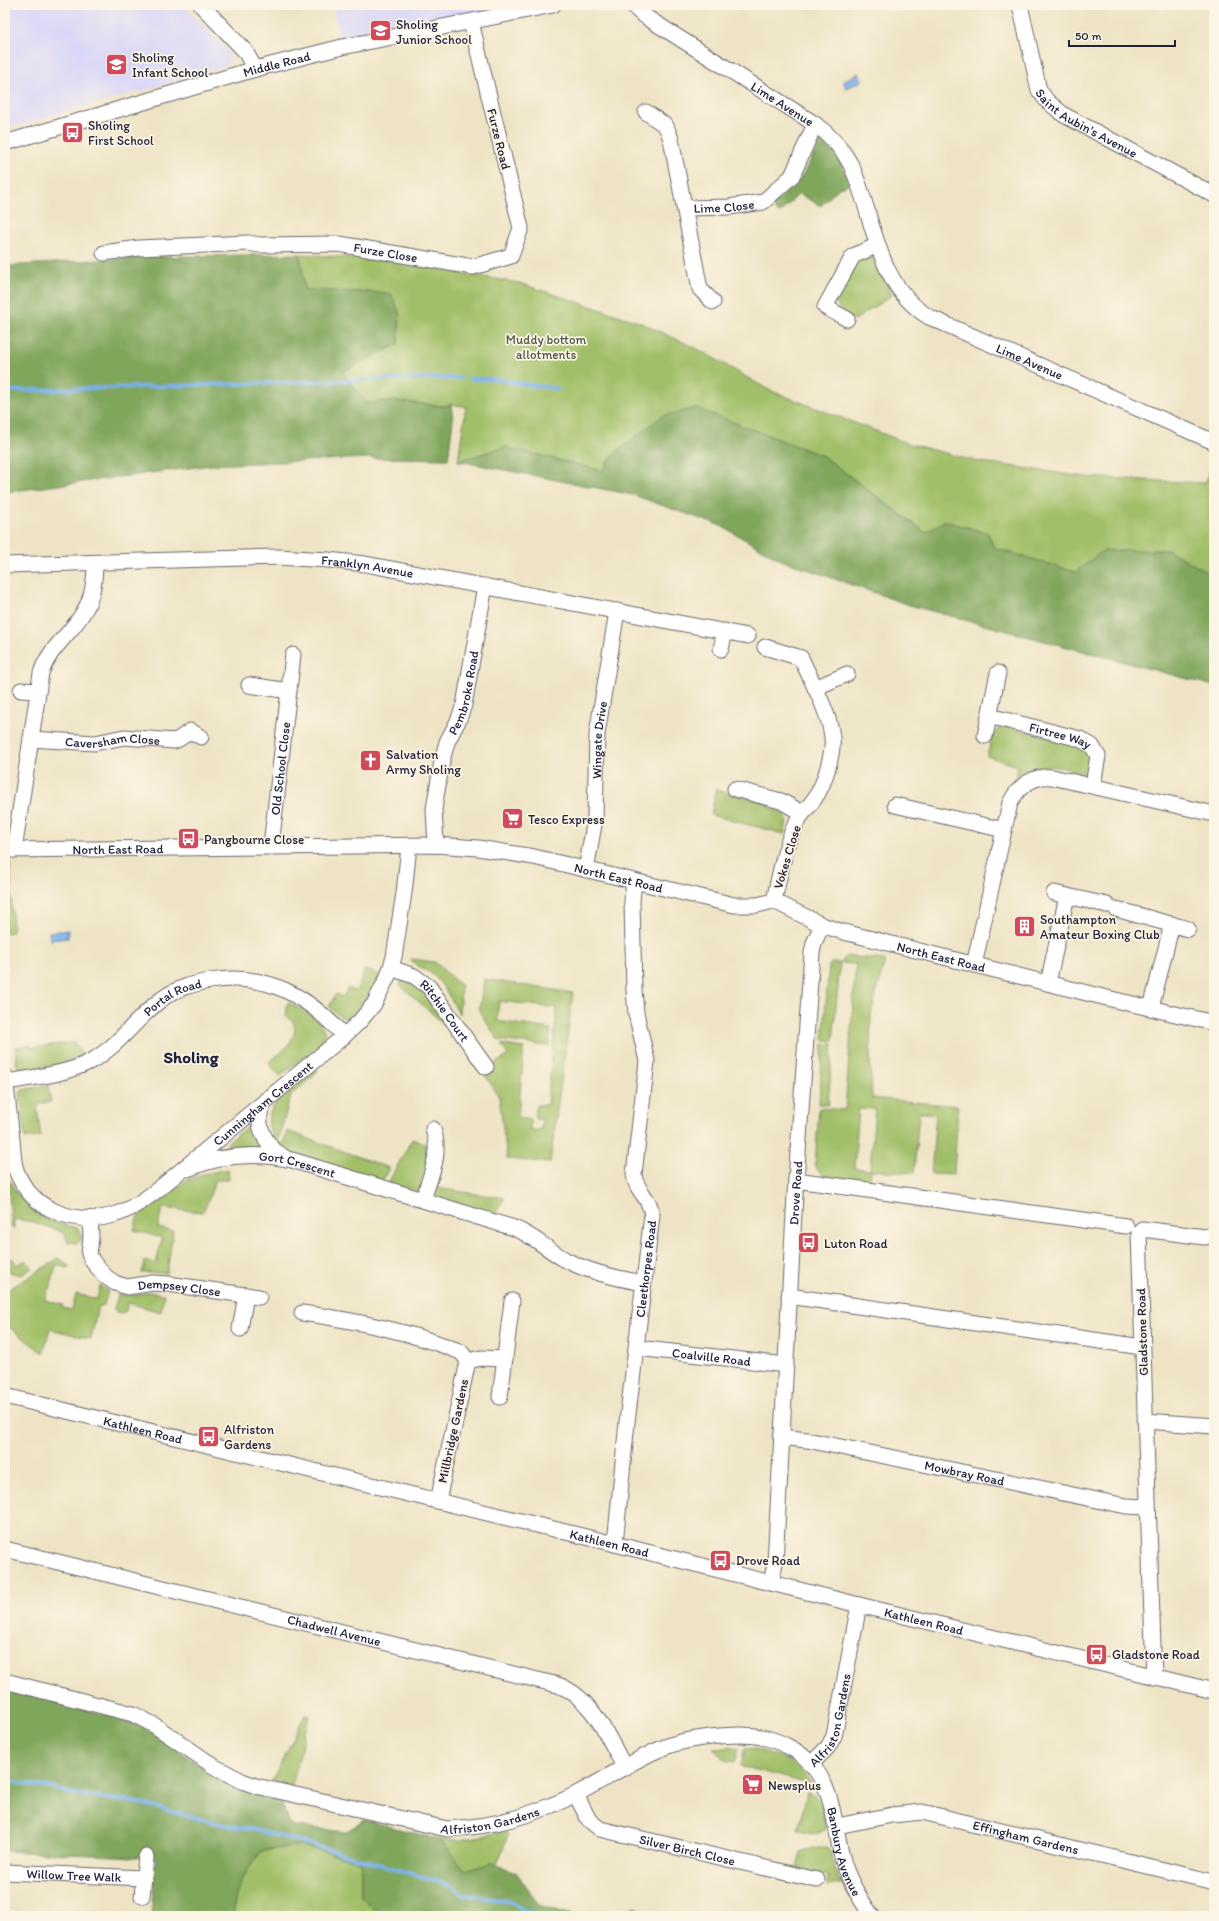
<svg xmlns="http://www.w3.org/2000/svg" width="1219" height="1921" viewBox="0 0 1219 1921" font-family="Itim,sans-serif">
	<style>
		.built { fill: #d9d7f8 }
		.green { fill: #a1bf67; stroke: #627051; fill-rule: evenodd }
		.forest { fill: #80a65c; stroke: #51644c }
		.water { fill: #7ab1e9; stroke: #4e6a92 }
		.lines { fill: none; stroke-linecap: round; stroke-linejoin: round }
		.stream { stroke: #7ab1e9; stroke-width: 4 }
		.minor-casing { stroke: #69666b; stroke-width: 17 }
		.minor { stroke: #fff; stroke-width: 15 }
		.labels { text-anchor: middle; dominant-baseline: central; stroke-width: 3.5; stroke-linejoin: round; paint-order: stroke }
		.poi-label { font-size: 13px; fill: #22223b; stroke: #fcf5e5; text-anchor: start }
		.street-label { font-size: 13px; fill: #22223b; stroke: #fcf5e5 }
		.park-label { font-size: 13px; fill: #4e594a; stroke: #fcf5e5 }
		.district-label { font-size: 17px; font-weight: bold; fill: #22223b; stroke: #fcf5e5 }
	</style>
	<rect width="100%" height="100%" fill="#fcf5e5"/>
	<filter id="ink" filterUnits="userSpaceOnUse"><feTurbulence type="fractalNoise" baseFrequency=".025" numOctaves="2"/><feDisplacementMap in="SourceGraphic" scale="8" xChannelSelector="R" yChannelSelector="G"/><feConvolveMatrix kernelMatrix="1 2 1 2 8 2 1 2 1" color-interpolation-filters="sRGB"/></filter>
	<filter id="wash" filterUnits="userSpaceOnUse"><feTurbulence type="fractalNoise" baseFrequency=".012" numOctaves="4" result="noise"/><feDisplacementMap in="SourceGraphic" scale="16" xChannelSelector="R" yChannelSelector="G"/><feGaussianBlur stdDeviation="0.9" result="paint"/><feColorMatrix in="noise" values="0 0 0 0 0 0 0 0 0 0 0 0 0 0 0 0 0 1.4 0 .05"/><feComposite in="paint" operator="in"/></filter>
	<g filter="url(#wash)">
		<rect width="100%" height="100%" fill="#eee4c5"/>
		<path class="built" d="M5,5H183L227,49L230,56L229,62L224,66L138,92L5,129Z
			M333,5H553L342,47Z"/>
		<path class="green" d="M300,254L385,260L519,283L639,322L696,348L769,390L907,443L975,461L1085,477L1205,483L1212,465L1214,466V576L1168,550L1103,551L1076,572L994,548L988,533L944,521L926,533L823,456L612,455L603,471L505,447L458,461L466,406L451,405L443,406L396,401L366,403L341,372L398,344L391,293L304,290Z
			M866,256L873,258L892,295L855,320C846,314 837,310 835,298L854,262Z
			M1003,726C1025,732 1058,737 1078,746C1086,750 1095,757 1090,767C1089,769 1086,772 1083,773C1079,773 1073,770 1068,769C1046,764 1036,766 1016,778L1018,766L987,756L993,733Z
			M716,790L769,803L768,807C787,814 790,814 784,834L711,815Z
			M5,861H10L13,932L5,933Z
			M847,956L885,960L871,1014L870,1057L872,1098L958,1106L954,1175L931,1174L936,1114L919,1112L914,1173L871,1170L870,1181L826,1176C819,1174 818,1171 815,1164L819,1108L845,1110L856,964L840,963L833,1041L823,1040L829,965L831,963H840ZM859,1108L875,1109L870,1170L854,1168Z
			M411,959L435,962L461,986L459,1014C452,1001 444,985 433,975C427,970 413,966 411,959Z
			M365,970L380,975C372,990 363,1011 347,1020L338,1015L329,1007L336,994L343,997L348,988L356,991Z
			M402,979C427,988 439,1013 454,1033L400,985Z
			M484,979L573,993L550,1163L507,1159L499,1097L483,1072L508,1055L501,1044L524,1048L518,1117L531,1120L530,1130H541L542,1119H535L536,1105H547L557,1008L499,1001L497,1021L551,1029L549,1046L498,1040L479,1011Z
			M288,1002C302,1010 323,1019 326,1036L321,1044L280,1076L268,1063C281,1053 309,1031 286,1015Z
			M74,1042L83,1056C62,1065 42,1068 20,1071L17,1065L15,1047L31,1045V1048Z
			M823,1044H833L828,1105L819,1104Z
			M315,1069L318,1072L291,1095L277,1144C275,1140 271,1135 270,1130C261,1103 298,1083 315,1069Z
			M48,1085L51,1102L41,1103L37,1108L41,1136L25,1139L20,1094L22,1090Z
			M250,1124L253,1125L259,1143L257,1148L231,1151L227,1146L229,1141Z
			M287,1131L389,1168L382,1182L289,1153L281,1149Z
			M412,1139L428,1145L432,1149L419,1190L415,1191L388,1183Z
			M228,1169L229,1180H216C211,1190 209,1203 202,1212L162,1208L158,1228L173,1231L167,1273H142L145,1261L156,1264L162,1238L134,1230L138,1216L187,1180L203,1174Z
			M10,1181L15,1191L30,1209L49,1221L77,1228L82,1235L81,1240L77,1243L68,1242L65,1235L60,1231L33,1222L14,1219V1228H12L8,1182Z
			M436,1188L505,1198L494,1216L438,1198L433,1190Z
			M12,1258L17,1265L26,1260L32,1268L22,1275L9,1272Z
			M59,1258L69,1266L68,1268L56,1265L50,1289H48L45,1300L63,1305L62,1308L72,1310L76,1294L97,1299L100,1286L108,1291L104,1305L98,1307L91,1339L50,1329L43,1353L5,1324V1292Z
			M148,1292L164,1294L161,1312L128,1303L126,1311L122,1313L116,1312L114,1308L118,1295H137Z
			M305,1715L309,1716L292,1786L272,1781Z
			M739,1747L735,1762L727,1761L713,1749Z
			M745,1747C767,1752 803,1760 810,1784L741,1766Z
			M807,1792L815,1795L822,1805L825,1829C817,1837 808,1833 798,1830Z
			M501,1832L507,1833L508,1835L497,1865L492,1863L466,1871L441,1840H461Z
			M300,1845L361,1862V1897L380,1916H234C232,1892 247,1869 262,1851Z
			M823,1847L828,1848L830,1851L840,1884L827,1886L828,1876L797,1868L801,1852Z"/>
		<path class="forest" d="M822,140C836,153 844,166 850,184L839,188L821,206L799,194L780,213L775,211L773,205L799,181Z
			M300,254L305,290L391,293L400,315L398,344L342,372L366,403L396,401L443,406L451,405L453,420L448,459L369,458L212,465L5,492V266L147,257Z
			M696,408L823,456L925,533L944,521L988,533L994,548L1076,572L1103,551L1168,550L1214,576V686L909,605L781,560L721,526L633,495L458,461L505,447L603,471L612,455L662,416Z
			M5,1690L120,1718L149,1730L218,1778L280,1797L289,1825L345,1832L365,1820L441,1840L466,1871L492,1863L516,1872L539,1905L576,1916H380L361,1897V1862L300,1845L261,1851C247,1869 232,1892 234,1916H151L156,1858L5,1851Z
			M636,1907L651,1916H611Z"/>
		<path class="water" d="M859,73L862,81L846,88L843,81Z
			M68,930V938L50,940L49,932Z"/>
		<g class="lines">
			<path class="stream" d="M469,379H493L558,389
				M5,391L429,378H461
				M5,1781L49,1787L69,1793L139,1803L220,1824L255,1830L299,1841L450,1885L462,1894L513,1902L523,1910L543,1916"/>
		</g>
	</g>
	<g filter="url(#ink)">
		<g class="lines">
			<defs>
				<g id="minor">
					<path d="M201,5L245,51L255,69"/>
					<path id="s1" d="M634,5L637,10L649,19L815,124C830,135 842,148 851,165C875,217 875,284 929,317L1214,442"/>
					<path id="s2" d="M1020,5L1039,90L1047,101L1064,115L1214,195"/>
					<path d="M646,112L666,126L671,139L700,289L713,302"/>
					<path id="s3" d="M5,143L255,69L342,47L553,5"/>
					<path id="s4" d="M685,208L729,207L763,202L792,176L815,124"/>
					<path id="s5" d="M104,253L139,248L248,243L259,245L339,244L473,267L511,256L521,228L471,22"/>
					<path d="M847,319L825,307L853,256L878,245"/>
					<path id="s6" d="M5,565L278,557L328,560L365,564L748,636"/>
					<path d="M765,647L801,658C811,680 830,714 832,737C834,753 824,785 815,798C808,808 799,816 794,827C784,851 779,877 774,901"/>
					<path d="M721,649L725,631"/>
					<path d="M249,685L289,691"/>
					<path d="M815,688L847,674"/>
					<path d="M21,690L38,691"/>
					<path id="s7" d="M989,716L1080,739L1092,746L1098,756L1093,785"/>
					<path d="M985,736L998,673"/>
					<path id="s8" d="M31,739L95,743L124,737L174,741L179,739L190,731L201,737"/>
					<path d="M735,789L781,801L802,813"/>
					<path d="M895,805L1004,830"/>
					<path id="s9" d="M436,845L434,809L442,761L447,742L458,721L464,705L485,586"/>
					<path id="s10" d="M271,846L293,655"/>
					<path id="s11" d="M5,850L436,845L478,848L534,857L734,905H757L774,901L822,925L840,931L1111,999L1214,1023"/>
					<path d="M14,850L41,673C49,648 70,635 83,613C93,598 95,580 95,563"/>
					<path id="s12" d="M586,870L595,819L597,734L617,611"/>
					<path d="M1054,893L1107,905"/>
					<path d="M1116,909L1188,929"/>
					<path d="M974,965L1010,803C1018,786 1034,775 1052,777L1214,814"/>
					<path id="s13" d="M391,968L414,976L429,987L486,1067"/>
					<path d="M1048,983L1067,896"/>
					<path d="M1151,1008L1172,924"/>
					<path id="s14" d="M5,1076C7,1097 10,1119 12,1140C13,1150 13,1161 16,1170C31,1211 77,1227 117,1214C134,1208 147,1198 161,1187L343,1037L360,1021L374,1004L388,976L394,957L404,893L409,846"/>
					<path id="s15" d="M6,1082C34,1077 65,1075 91,1061C119,1046 137,1017 162,999C176,988 193,984 210,981C266,972 307,995 344,1036"/>
					<path d="M266,1100C251,1120 265,1147 284,1157"/>
					<path id="s16" d="M188,1169C222,1154 256,1152 292,1160L514,1228C532,1235 547,1249 564,1259C586,1271 620,1279 644,1283"/>
					<path d="M796,1180L1126,1226"/>
					<path d="M423,1200C430,1175 442,1155 433,1129"/>
					<path id="s17" d="M90,1219L91,1237L89,1254L93,1262L106,1277L115,1283L127,1287L153,1283L168,1284L259,1297"/>
					<path d="M789,1296L1142,1347"/>
					<path d="M302,1313C357,1321 409,1331 461,1352L468,1361L438,1501"/>
					<path d="M240,1329L246,1295"/>
					<path id="s18" d="M637,1348L786,1365"/>
					<path d="M468,1361L481,1358L505,1359"/>
					<path id="s19" d="M5,1396L615,1544L859,1605L1214,1691"/>
					<path d="M500,1397L512,1301"/>
					<path d="M1145,1421L1214,1426"/>
					<path id="s20" d="M781,1437L807,1440L1126,1506L1147,1507"/>
					<path id="s21" d="M615,1544L627,1422L652,1215C651,1198 635,1191 634,1174L647,1061L636,1013L634,990L632,901L634,881"/>
					<path id="s22" d="M5,1549L558,1685C593,1698 608,1738 625,1768"/>
					<path id="s23" d="M771,1583L775,1563L795,1195L812,953L814,943L822,925"/>
					<path d="M1154,1677L1139,1232L1142,1229L1205,1237L1211,1235L1214,1232"/>
					<path id="s24" d="M5,1681L133,1714L154,1725L215,1767L242,1781L256,1786L447,1829C483,1828 519,1819 552,1805C592,1790 626,1762 665,1747C688,1738 737,1732 761,1737C778,1740 799,1750 811,1764C834,1790 834,1825 842,1857C847,1878 860,1899 872,1916"/>
					<path id="s25" d="M811,1764L828,1747L834,1736L859,1605"/>
					<path id="s26" d="M576,1795L589,1820L600,1829L817,1880"/>
					<path id="s27" d="M837,1826L892,1815L922,1812L1214,1882"/>
					<path id="s28" d="M5,1872L144,1878"/>
					<path d="M142,1896L146,1857"/>
				</g>
			</defs>
			<use href="#minor" class="minor-casing"/>
			<use href="#minor" class="minor"/>
		</g>
	</g>
	<defs>
		<symbol id="school-square" viewBox="-11 -11 22 22"><rect x="-9" y="-9" width="18" height="18" rx="4" fill="#d1495b" stroke="#fcf5e5"/><path d="M0-5L7-2L0 1L-7-2ZM-4 1L0 2.5L4 1V4Q0 6-4 4Z" fill="#fff"/></symbol>
		<symbol id="bus-square" viewBox="-11 -11 22 22"><rect x="-9" y="-9" width="18" height="18" rx="4" fill="#d1495b" stroke="#fcf5e5"/><path d="M-5-6H5V4H4V6H2V4H-2V6H-4V4H-5ZM-3.5-4V0h7V-4ZM-3.5 1.2v1.5H-2V1.2ZM2 1.2v1.5H3.5V1.2Z" fill="#fff"/></symbol>
		<symbol id="church-square" viewBox="-11 -11 22 22"><rect x="-9" y="-9" width="18" height="18" rx="4" fill="#d1495b" stroke="#fcf5e5"/><path d="M-1.2-6h2.4v3.5h3.3v2.4h-3.3V6h-2.4V-.1h-3.3v-2.4h3.3Z" fill="#fff"/></symbol>
		<symbol id="supermarket-square" viewBox="-11 -11 22 22"><rect x="-9" y="-9" width="18" height="18" rx="4" fill="#d1495b" stroke="#fcf5e5"/><path d="M-6-5.5h2.5l.6 2H6L4.5 2H-2.5L-4.4-4H-6ZM-1.5 3.2a1.3 1.3 0 1 0 .1 0ZM3 3.2a1.3 1.3 0 1 0 .1 0Z" fill="#fff"/></symbol>
		<symbol id="building-square" viewBox="-11 -11 22 22"><rect x="-9" y="-9" width="18" height="18" rx="4" fill="#d1495b" stroke="#fcf5e5"/><path d="M-4-6H4V6H1V3H-1V6H-4ZM-2.5-4.3h1.7v1.8h-1.7ZM.8-4.3h1.7v1.8H.8ZM-2.5-1h1.7V.8h-1.7ZM.8-1h1.7V.8H.8Z" fill="#fff"/></symbol>
	</defs>
	<g fill-rule="evenodd">
		<use href="#school-square" x="368" y="18" width="25" height="25"/>
		<use href="#school-square" x="104" y="52" width="25" height="25"/>
		<use href="#bus-square" x="60" y="120" width="25" height="25"/>
		<use href="#church-square" x="358" y="748" width="25" height="25"/>
		<use href="#supermarket-square" x="500" y="806" width="25" height="25"/>
		<use href="#bus-square" x="176" y="826" width="25" height="25"/>
		<use href="#building-square" x="1012" y="914" width="25" height="25"/>
		<use href="#bus-square" x="796" y="1230" width="25" height="25"/>
		<use href="#bus-square" x="196" y="1424" width="25" height="25"/>
		<use href="#bus-square" x="708" y="1548" width="25" height="25"/>
		<use href="#bus-square" x="1084" y="1642" width="25" height="25"/>
		<use href="#supermarket-square" x="740" y="1772" width="25" height="25"/>
	</g>
	<g class="labels">
		<g class="poi-label">
			<text x="396" y="24">Sholing<tspan x="396" dy="15">Junior School</tspan></text>
			<text x="132" y="57">Sholing<tspan x="132" dy="15">Infant School</tspan></text>
			<text x="88" y="125">Sholing<tspan x="88" dy="15">First School</tspan></text>
			<text x="386" y="754">Salvation<tspan x="386" dy="15">Army Sholing</tspan></text>
			<text x="528" y="819">Tesco Express</text>
			<text x="204" y="839">Pangbourne Close</text>
			<text x="1040" y="919">Southampton<tspan x="1040" dy="15">Amateur Boxing Club</tspan></text>
			<text x="824" y="1243">Luton Road</text>
			<text x="224" y="1429">Alfriston<tspan x="224" dy="15">Gardens</tspan></text>
			<text x="736" y="1560">Drove Road</text>
			<text x="1112" y="1654">Gladstone Road</text>
			<text x="768" y="1785">Newsplus</text>
		</g>
		<g class="street-label">
			<text stroke="none"><textPath href="#s3" startOffset="283">Middle Road</textPath></text>
			<text stroke="none"><textPath href="#s1" startOffset="179">Lime Avenue</textPath></text>
			<text stroke="none"><textPath href="#s2" startOffset="146">Saint Aubin's Avenue</textPath></text>
			<text transform="translate(499 139) rotate(76)">Furze Road</text>
			<text stroke="none"><textPath href="#s4" startOffset="39">Lime Close</textPath></text>
			<text stroke="none"><textPath href="#s5" startOffset="283">Furze Close</textPath></text>
			<text stroke="none"><textPath href="#s1" startOffset="557">Lime Avenue</textPath></text>
			<text stroke="none"><textPath href="#s6" startOffset="363">Franklyn Avenue</textPath></text>
			<text stroke="none"><textPath href="#s9" startOffset="157">Pembroke Road</textPath></text>
			<text stroke="none"><textPath href="#s7" startOffset="74">Firtree Way</textPath></text>
			<text stroke="none"><textPath href="#s12" startOffset="131">Wingate Drive</textPath></text>
			<text stroke="none"><textPath href="#s8" startOffset="82">Caversham Close</textPath></text>
			<text stroke="none"><textPath href="#s10" startOffset="78">Old School Close</textPath></text>
			<text stroke="none"><textPath href="#s11" startOffset="113">North East Road</textPath></text>
			<text transform="translate(787 857) rotate(-73)">Vokes Close</text>
			<text stroke="none"><textPath href="#s11" startOffset="617">North East Road</textPath></text>
			<text stroke="none"><textPath href="#s11" startOffset="953">North East Road</textPath></text>
			<text stroke="none"><textPath href="#s15" startOffset="193">Portal Road</textPath></text>
			<text stroke="none"><textPath href="#s13" startOffset="71">Ritchie Court</textPath></text>
			<text stroke="none"><textPath href="#s14" startOffset="400">Cunningham Crescent</textPath></text>
			<text stroke="none"><textPath href="#s16" startOffset="112">Gort Crescent</textPath></text>
			<text stroke="none"><textPath href="#s23" startOffset="391">Drove Road</textPath></text>
			<text stroke="none"><textPath href="#s21" startOffset="277">Cleethorpes Road</textPath></text>
			<text stroke="none"><textPath href="#s17" startOffset="140">Dempsey Close</textPath></text>
			<text transform="translate(1142 1332) rotate(-92)">Gladstone Road</text>
			<text stroke="none"><textPath href="#s18" startOffset="75">Coalville Road</textPath></text>
			<text stroke="none"><textPath href="#s19" startOffset="142">Kathleen Road</textPath></text>
			<text transform="translate(453 1431) rotate(-78)">Millbridge Gardens</text>
			<text stroke="none"><textPath href="#s20" startOffset="187">Mowbray Road</textPath></text>
			<text stroke="none"><textPath href="#s19" startOffset="622">Kathleen Road</textPath></text>
			<text stroke="none"><textPath href="#s19" startOffset="946">Kathleen Road</textPath></text>
			<text stroke="none"><textPath href="#s22" startOffset="339">Chadwell Avenue</textPath></text>
			<text stroke="none"><textPath href="#s25" startOffset="50">Alfriston Gardens</textPath></text>
			<text stroke="none"><textPath href="#s24" startOffset="515">Alfriston Gardens</textPath></text>
			<text stroke="none"><textPath href="#s27" startOffset="193">Effingham Gardens</textPath></text>
			<text stroke="none"><textPath href="#s26" startOffset="132">Silver Birch Close</textPath></text>
			<text stroke="none"><textPath href="#s24" startOffset="956">Banbury Avenue</textPath></text>
			<text stroke="none"><textPath href="#s28" startOffset="69">Willow Tree Walk</textPath></text>
		</g>
		<g class="park-label">
			<text x="546" y="339">Muddy bottom<tspan x="546" dy="15">allotments</tspan></text>
		</g>
		<g class="district-label">
			<text x="191" y="1057">Sholing</text>
		</g>
	</g>
	<rect width="1219" height="1921" fill="none" stroke="#fcf5e5" stroke-width="20"/>
	<path d="M1069 40v6h106v-6" fill="none" stroke="#22223b" stroke-width="2"/>
	<text x="1075" y="40" font-size="12" fill="#22223b" stroke="#fcf5e5" stroke-width="3" paint-order="stroke">50 m</text>
</svg>
